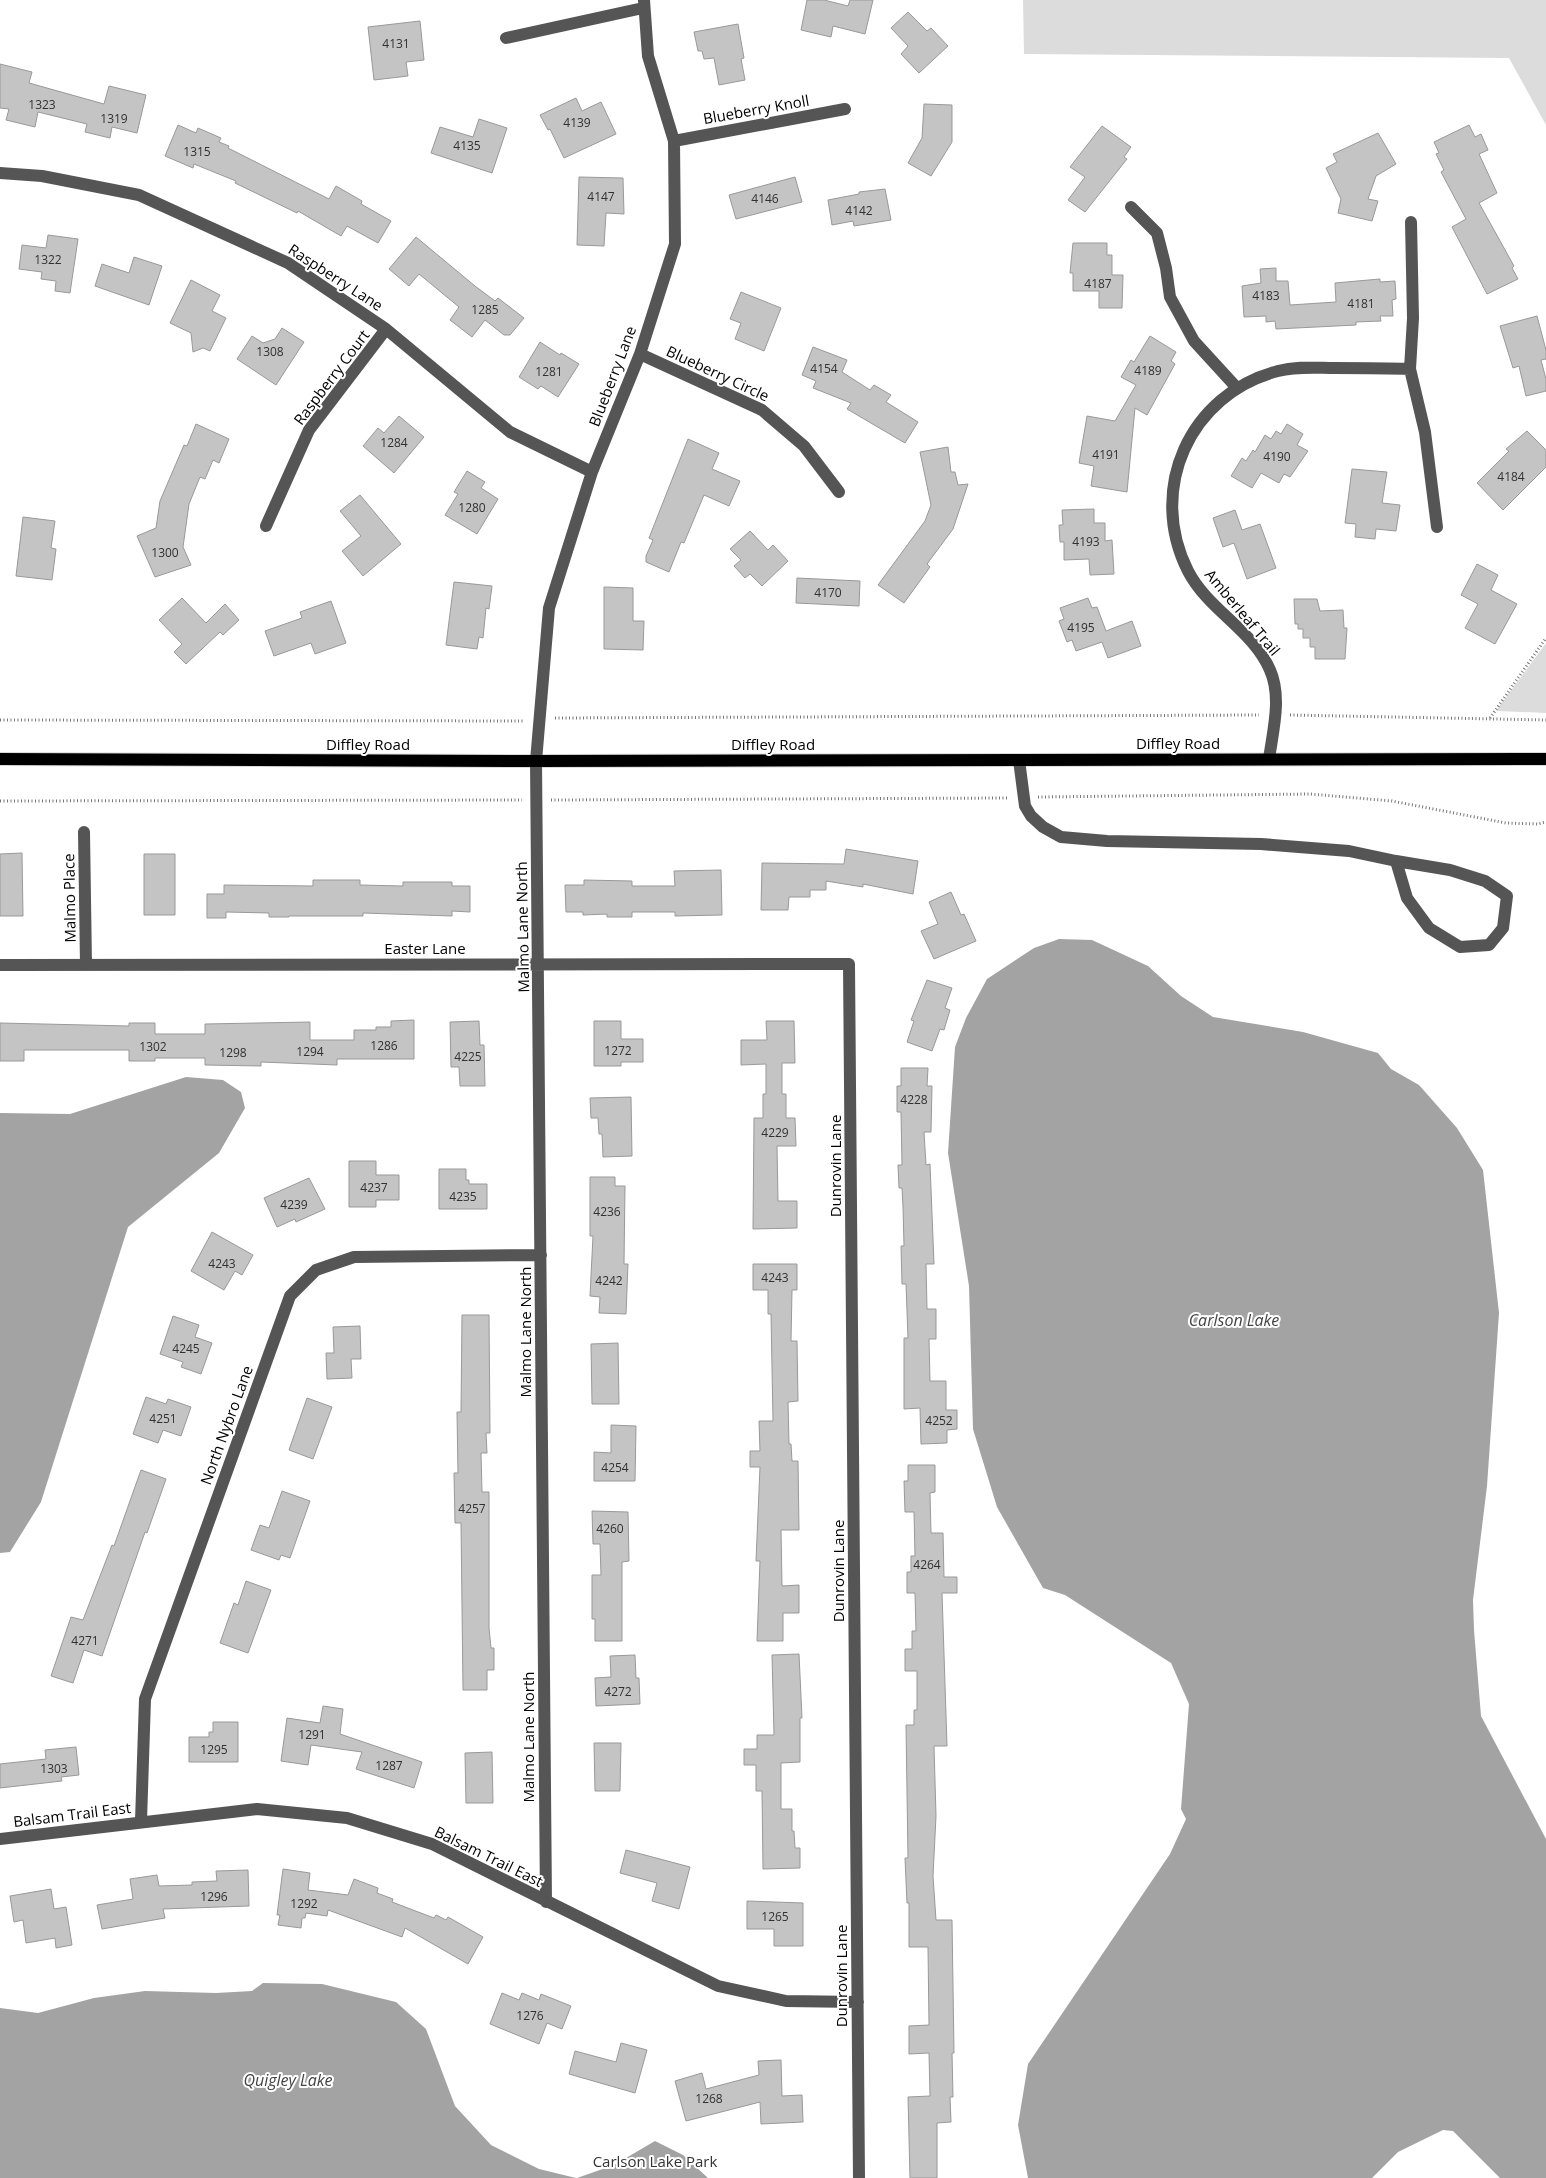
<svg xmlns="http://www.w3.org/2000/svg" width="1546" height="2178" viewBox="0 0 1546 2178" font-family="'Open Sans',sans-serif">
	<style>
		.green { fill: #dcdcdc }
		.water { fill: #a3a3a3 }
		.building { fill: #c4c4c4; stroke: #999 }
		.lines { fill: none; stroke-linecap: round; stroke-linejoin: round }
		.major-casing { stroke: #dbdbdb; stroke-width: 14 }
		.path { stroke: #777; stroke-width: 3; stroke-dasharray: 1 2.5; stroke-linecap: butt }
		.minor { stroke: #555; stroke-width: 12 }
		.major { stroke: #000; stroke-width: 12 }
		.labels { text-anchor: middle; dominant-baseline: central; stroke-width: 4; stroke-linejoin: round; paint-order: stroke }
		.number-label { font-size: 12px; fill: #313131 }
		.street-label { font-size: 15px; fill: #000; stroke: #fff }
		.park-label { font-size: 15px; fill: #333; stroke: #fff }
		.water-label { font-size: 16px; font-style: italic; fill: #444; stroke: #fff }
	</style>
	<rect width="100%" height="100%" fill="#fff"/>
	<path class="green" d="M1023,0H1546V125L1509,58L1024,54Z
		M1546,643V713L1496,711Z"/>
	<path class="water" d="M1059,939L1092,940L1148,966L1181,996L1213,1017L1303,1032L1378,1053L1391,1069L1419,1085L1457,1128L1483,1170L1499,1313L1487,1486L1473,1600L1474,1630L1481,1716L1546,1839V2178H1500L1453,2131L1443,2130L1398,2152L1372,2178H1028L1018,2125L1028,2064L1170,1854L1186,1819L1181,1809L1189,1704L1171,1663L1065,1595L1043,1588L997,1507L973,1429L969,1286L948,1153L955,1047L966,1018L987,979L1034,948Z
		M186,1077L223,1080L241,1092L245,1108L219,1153L128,1227L41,1502L10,1552L0,1553V1113L70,1114Z
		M263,1983L322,1984L396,2002L426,2029L455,2106L491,2145L539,2169L576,2178H0V2008L38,2013L94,1998L145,1991L216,1993L252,1991Z
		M655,2141L683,2155L708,2178H577L614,2165Z"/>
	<path class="building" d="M807,0H824L848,6L850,0H873L865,34L833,26L831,37L801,30Z
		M908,12L927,31L931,28L948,46L919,73L901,54L908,46L891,28Z
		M420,21L424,60L406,62L408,76L374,80L368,27Z
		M738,24L744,58L741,59L745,80L719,85L714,58L704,59L702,51H698L694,32Z
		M0,64L32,72L29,83L104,104L109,86L146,95L137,133L112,127L110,138L85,132L87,124L38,112L35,127L6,120L9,109L0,108Z
		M576,98L582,111L601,102L616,134L564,158L550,129L548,130L540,115Z
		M924,104L952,105V142L931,176L908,163L922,138Z
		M479,119L507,128L492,173L431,153L440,127L473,137Z
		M178,125L196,133L198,128L221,138L219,142L229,146L228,148L329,199L336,186L362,201L361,204L391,221L378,243L347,226L341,236L298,211L297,213L235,183L236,181L194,164L193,168L165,156Z
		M1469,125L1475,137L1481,134L1488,150L1479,154L1497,193L1479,203L1514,266L1512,268L1518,279L1487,294L1452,227L1466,219L1441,172L1444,170L1436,154L1439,153L1434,142Z
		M1102,126L1131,147L1124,157L1127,159L1085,212L1068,200L1085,177L1070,167Z
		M1378,133L1396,164L1376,176L1368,199L1378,201L1372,221L1338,213L1341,199L1326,168L1337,162L1333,154Z
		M579,177L623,178L624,214L606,213L604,246L577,245Z
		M795,177L802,202L736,219L729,195Z
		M885,189L891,220L854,226L853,221L832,225L828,200L859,194V192Z
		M48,235L78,239L70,293L55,291L56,281L41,279L42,272L19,269L22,245L46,248Z
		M416,237L475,286L495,301L498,298L524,318L510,335H504L485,320L472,337L450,320L459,307L419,274L409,286L389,269Z
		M1073,243H1107V255H1112V275H1123L1122,308H1099V291H1073V273H1070Z
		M134,257L162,266L149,305L95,286L102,264L129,273Z
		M1276,268V281H1288L1290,305L1336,302L1335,283L1380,279V282L1395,281L1396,299L1392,300L1393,316H1380L1381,321L1356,322V325L1276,329L1275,321L1266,322V316L1244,317L1242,286L1261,283L1260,269Z
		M191,280L220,295L212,311L226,318L210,351L203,348L193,352L191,333L170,323Z
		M741,292L781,308L764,351L735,339L741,323L730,319Z
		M1537,316L1546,350V359L1541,360L1546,379V391L1526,396L1519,366L1513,368L1500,326Z
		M282,328L304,342L276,385L237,359L252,336L263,343L275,339Z
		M1150,336L1176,352L1171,361L1175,364L1147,415L1135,408L1127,492L1091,486L1094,466L1079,463L1087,416L1115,421L1136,385L1121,377L1131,360L1134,362Z
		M540,342L560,355L561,353L579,364L558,397L541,386L538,389L519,377Z
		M813,347L847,360L842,372L870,390L874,385L891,395L886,402L918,422L905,443L847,409L851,403L813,388L816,381L802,375Z
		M399,416L424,437L394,473L363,446L378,428L384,433Z
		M196,424L229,439L219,463L213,460L205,479L200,477L189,504L183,547L191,565L155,577L137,536L156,528L160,501L184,445L187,446Z
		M1287,424L1303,434L1297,445L1308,451L1290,477L1284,474L1279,483L1261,473L1252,488L1231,476L1242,458L1246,461L1253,450L1255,452L1265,435L1271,439L1276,431L1281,434Z
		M1527,431L1546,450V467L1503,510L1477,483L1509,451L1506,449Z
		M688,439L719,453L712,469L740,481L729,506L704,495L684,543L681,542L669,572L646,562V556L653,540L649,538Z
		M948,447L951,472H955L958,485L968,484L953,529L927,564L930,567L904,603L878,585L925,521L931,505L920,452Z
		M1352,469L1387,472L1382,503L1400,505L1396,531L1376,529L1375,539L1355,537L1356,524L1345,523Z
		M467,471L485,482L481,488L498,499L477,534L445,515L458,494L454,492Z
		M360,495L401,544L363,576L342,551L361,536L340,511Z
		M1094,509V523H1105V541L1112,540L1114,574L1090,575L1089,559L1064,560V542H1060L1059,525H1063L1062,510Z
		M1235,510L1242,530L1260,524L1276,568L1247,579L1234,543L1223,547L1213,518Z
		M23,517L55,521L51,548L56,549L52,580L16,576Z
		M750,531L768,550L773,545L788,561L762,586L750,574L745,578L734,566L741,560L730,549Z
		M1477,564L1498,575L1491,590L1517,604L1495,644L1465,628L1478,604L1461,595Z
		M797,578L860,581L859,606L796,603Z
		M454,582L492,586L489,609L486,608L483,638L479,637L477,649L446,645Z
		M604,587L633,588V621H644L643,650L604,649Z
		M182,598L206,623L225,604L239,620L223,635L220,632L186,664L174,652L182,644L159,620Z
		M1088,598L1092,608L1097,607L1106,631L1132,621L1141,646L1108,658L1102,642L1076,651L1072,640L1067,642L1059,621L1064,619L1060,608Z
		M1294,599H1317L1320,611L1343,610L1344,628H1347L1345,659H1315V647H1310V638H1303V629H1298V624H1295Z
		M331,601L346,643L315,654L311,643L274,656L265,631L302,618L300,612Z
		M846,849L918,861L913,894L863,884V887L826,881V890H810V897H789L788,910H761L762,863L844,864Z
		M22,853L23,916H0V854Z
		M144,854H175V915H144Z
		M721,870L722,915L675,916V912H632V917H607V914L583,915V912H566L565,885H584V880L632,881V886H675L674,871Z
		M313,880H360V885L403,886V882H452V886H470V912L452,911V916L363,913V916H289V917H269V913L226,912V918H207V894H224V885L313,886Z
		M951,892L961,915L964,914L976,941L934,959L921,931L938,924L929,902Z
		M927,980L952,988L945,1008L950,1010L944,1030L940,1029L932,1051L907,1042L914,1021L911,1020Z
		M414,1020V1059H337V1065L261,1062V1066L205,1065V1058H155V1061H129V1050H24V1061H0V1023L129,1026V1023H155V1034H205V1024L310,1022V1040H354V1030H376V1027H391V1021Z
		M479,1021L480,1045H484L485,1086H460L459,1067H451L450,1022Z
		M594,1021H621V1039H643V1062H621V1066H594Z
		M766,1021H794L795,1063H782V1094H786V1118H795L796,1146H777L778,1201H797V1228L753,1229L754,1118H763V1094H766V1064L741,1065V1040H767Z
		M901,1068H928L927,1086H932L931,1132H924L926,1165L930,1164L934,1264H926L927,1309H936V1339H929L930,1381H946V1410H957V1429L947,1430V1443L921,1444L920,1408L904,1409V1338H908L906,1284H902L901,1246H904L903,1207L902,1188H899L898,1165H902L901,1112H897V1086H901Z
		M631,1097L632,1156L603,1157L602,1134H599L598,1118H591L590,1098Z
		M349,1161H376V1175H399V1200H376V1207H349Z
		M439,1169H466V1180H469V1184H487V1209H439Z
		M590,1177H615V1186H625L624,1264H628L626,1314L599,1313L600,1297L590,1296L593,1236H590Z
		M309,1178L325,1209L296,1222L295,1219L277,1227L264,1198Z
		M212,1232L253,1255L242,1275L235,1271L224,1290L191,1271Z
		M753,1264H797V1290H792L791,1341H797L798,1401L788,1402L789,1444H791L792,1461H798L799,1530H781L782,1586L799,1585V1613H783V1641H757L760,1561H756L760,1467H750V1451H760L759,1421H773L771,1314H768V1290H753Z
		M462,1315H489L490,1433H486L487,1453H481L482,1492H489V1628L491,1648H494V1670H487V1690H463L461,1523H455L454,1473H458L457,1412H461Z
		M173,1316L199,1325L195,1337L212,1343L201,1374L181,1367L183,1362L160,1354Z
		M360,1326L361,1359H351L352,1378L327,1379L326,1353H334L333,1327Z
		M618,1343L619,1404H592L591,1344Z
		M146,1397L166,1404L168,1399L191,1407L181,1436L163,1430L158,1443L133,1434Z
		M307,1398L332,1407L313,1459L289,1450Z
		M611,1425L636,1426L635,1481H594V1452L611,1453Z
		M908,1465H935V1492L930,1493L931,1533H943L944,1577H957V1593H942L947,1746H934L936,1816L933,1876L936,1920H952L954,2053H952L953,2097H950L951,2122L937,2123V2178H910L908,2097L930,2096L929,2053L909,2054V2026L929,2025L928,1947H909V1903H907L905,1858H908L906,1725H914V1710H917V1671H905V1649H912V1631H916L915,1593H907V1572H911V1556H915L914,1512H905L904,1481H908Z
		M141,1470L166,1479L147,1533L145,1532L102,1656L84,1650L73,1683L51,1676L71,1617L83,1620L112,1545L114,1546Z
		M282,1491L310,1501L290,1558L281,1555L279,1560L251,1550L260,1525L269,1528Z
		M592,1511L628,1512L629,1561L622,1562V1641H595V1619H592V1575H601L600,1544H593Z
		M246,1581L271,1590L248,1653L220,1643L234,1603L238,1605Z
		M799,1654L802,1718H800V1762L781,1763V1809H792V1831H794L795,1848H800V1868L763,1869L762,1791H756V1765H744V1749H757V1735H774L772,1655Z
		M635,1655L636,1678H639L640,1704L596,1706L595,1678L611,1677L610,1656Z
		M323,1706L343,1709L340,1734L422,1762L414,1788L356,1769L362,1752L311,1745L308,1765L281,1761L287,1718L320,1723Z
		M213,1722H238V1762H189V1737H209V1732H213Z
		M594,1743H621L620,1791H595Z
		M76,1747L79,1775L61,1777L62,1781L0,1788V1764L46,1759L45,1750Z
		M492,1752L493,1803H466L465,1753Z
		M626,1850L690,1867L679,1909L652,1901L657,1883L620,1873Z
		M283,1869L310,1873L308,1890L348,1895L354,1879L378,1888L377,1893L393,1899L392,1902L434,1918L436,1915L446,1920L448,1917L483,1937L468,1964L405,1928L402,1937L328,1910L327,1916L306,1913L305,1918H302L301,1928L278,1925L280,1915H277Z
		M248,1870L249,1906L163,1909L165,1918L102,1929L97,1905L133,1899L130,1879L157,1875L159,1886L192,1885V1882L217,1881L216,1871Z
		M51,1889L54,1909L66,1907L72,1945L56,1948L55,1938L26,1943L23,1920L14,1922L10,1896Z
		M747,1901L803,1903V1946H774V1929H747Z
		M502,1993L519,2000L522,1993L539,2000L541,1994L571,2006L562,2029L547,2023L539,2044L490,2024Z
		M621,2043L647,2050L635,2093L569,2074L575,2051L616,2062Z
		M781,2060L782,2096L802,2095L803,2122L761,2124L760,2102L686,2121L675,2081L702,2073L706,2089L759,2075L758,2061Z"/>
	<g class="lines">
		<defs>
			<path id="major" d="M0,759L536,761L1546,759"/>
		</defs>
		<use href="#major" class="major-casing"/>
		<path class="path" d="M1290,715L1546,720
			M555,718L1259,715
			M1490,718L1546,638
			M0,720L524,721
			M1038,797L1310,794L1392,801L1506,823L1538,824L1546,822
			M551,800L1009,798
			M0,801L522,800"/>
		<path class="minor" d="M506,38L643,8
			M674,141L845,109
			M0,173L42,176L139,195L288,263L386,329L510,432L592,472
			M1131,207L1157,233L1166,268L1170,297L1194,341L1237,388
			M1411,222L1413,318L1410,369L1425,432L1437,527
			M640,354L762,410L804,446L839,492
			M266,526L309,430L386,329
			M1269,759C1273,730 1282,697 1270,670C1253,630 1208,610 1188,571C1147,490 1189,394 1278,371C1297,366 1316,368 1335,368C1360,368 1385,368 1410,369
			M1019,760L1025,806L1031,816L1043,827L1061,837L1107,841L1261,844L1349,851L1396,861
			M84,832L86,965
			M1396,861L1450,870L1485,881L1507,896L1503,928L1489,945L1460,947L1429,928L1407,898Z
			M0,965L849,964L859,2178
			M141,1821L145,1699L290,1296L316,1270L354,1257L541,1255
			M0,1839L257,1809L347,1818L432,1844L718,1986L786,2001L858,2002
			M546,1902L536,761L549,608L592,472L640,354L675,244L674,141L648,56L644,0"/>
		<use href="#major" class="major"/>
	</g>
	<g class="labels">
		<g class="number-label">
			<text x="396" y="43">4131</text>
			<text x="42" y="104">1323</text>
			<text x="114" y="118">1319</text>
			<text x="577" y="122">4139</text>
			<text x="467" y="145">4135</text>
			<text x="197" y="151">1315</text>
			<text x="601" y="196">4147</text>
			<text x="765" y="198">4146</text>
			<text x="859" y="210">4142</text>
			<text x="48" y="259">1322</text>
			<text x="1098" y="283">4187</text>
			<text x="1266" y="295">4183</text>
			<text x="1361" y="303">4181</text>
			<text x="485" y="309">1285</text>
			<text x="270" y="351">1308</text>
			<text x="824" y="368">4154</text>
			<text x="1148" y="370">4189</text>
			<text x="549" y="371">1281</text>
			<text x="394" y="442">1284</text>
			<text x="1106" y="454">4191</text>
			<text x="1277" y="456">4190</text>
			<text x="1511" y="476">4184</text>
			<text x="472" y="507">1280</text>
			<text x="1086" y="541">4193</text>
			<text x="165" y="552">1300</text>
			<text x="828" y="592">4170</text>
			<text x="1081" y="627">4195</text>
			<text x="384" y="1045">1286</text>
			<text x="153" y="1046">1302</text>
			<text x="618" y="1050">1272</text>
			<text x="310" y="1051">1294</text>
			<text x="233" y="1052">1298</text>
			<text x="468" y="1056">4225</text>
			<text x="914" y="1099">4228</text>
			<text x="775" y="1132">4229</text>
			<text x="374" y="1187">4237</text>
			<text x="463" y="1196">4235</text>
			<text x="294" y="1204">4239</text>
			<text x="607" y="1211">4236</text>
			<text x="222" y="1263">4243</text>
			<text x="775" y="1277">4243</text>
			<text x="609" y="1280">4242</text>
			<text x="186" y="1348">4245</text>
			<text x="163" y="1418">4251</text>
			<text x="939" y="1420">4252</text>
			<text x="615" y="1467">4254</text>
			<text x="472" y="1508">4257</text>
			<text x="610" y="1528">4260</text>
			<text x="927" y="1564">4264</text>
			<text x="85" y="1640">4271</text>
			<text x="618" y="1691">4272</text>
			<text x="312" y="1734">1291</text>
			<text x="214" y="1749">1295</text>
			<text x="389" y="1765">1287</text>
			<text x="54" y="1768">1303</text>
			<text x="214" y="1896">1296</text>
			<text x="304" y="1903">1292</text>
			<text x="775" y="1916">1265</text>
			<text x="530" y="2015">1276</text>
			<text x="709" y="2098">1268</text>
		</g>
		<g class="street-label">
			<text transform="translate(756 109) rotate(-10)">Blueberry Knoll</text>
			<text transform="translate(336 277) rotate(33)">Raspberry Lane</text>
			<text transform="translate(718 373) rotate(25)">Blueberry Circle</text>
			<text transform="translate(612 376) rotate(-69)">Blueberry Lane</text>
			<text transform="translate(331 377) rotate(-53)">Raspberry Court</text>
			<text transform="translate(1243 612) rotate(50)">Amberleaf Trail</text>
			<text x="1178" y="743">Diffley Road</text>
			<text x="368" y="744">Diffley Road</text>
			<text x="773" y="744">Diffley Road</text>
			<text transform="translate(69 898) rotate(-91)">Malmo Place</text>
			<text transform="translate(522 927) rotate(-91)">Malmo Lane North</text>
			<text x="425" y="948">Easter Lane</text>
			<text transform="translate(835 1166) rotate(-90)">Dunrovin Lane</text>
			<text transform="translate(525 1332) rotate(-90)">Malmo Lane North</text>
			<text transform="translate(226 1425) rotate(-70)">North Nybro Lane</text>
			<text transform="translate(838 1571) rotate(-90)">Dunrovin Lane</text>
			<text transform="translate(528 1737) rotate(-90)">Malmo Lane North</text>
			<text transform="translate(72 1814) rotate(-7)">Balsam Trail East</text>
			<text transform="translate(489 1856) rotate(26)">Balsam Trail East</text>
			<text transform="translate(841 1976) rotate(-90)">Dunrovin Lane</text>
		</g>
		<g class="park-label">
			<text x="655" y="2161">Carlson Lake Park</text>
		</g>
		<g class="water-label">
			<text x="1234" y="1320">Carlson Lake</text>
			<text x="288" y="2080">Quigley Lake</text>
		</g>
	</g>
</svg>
